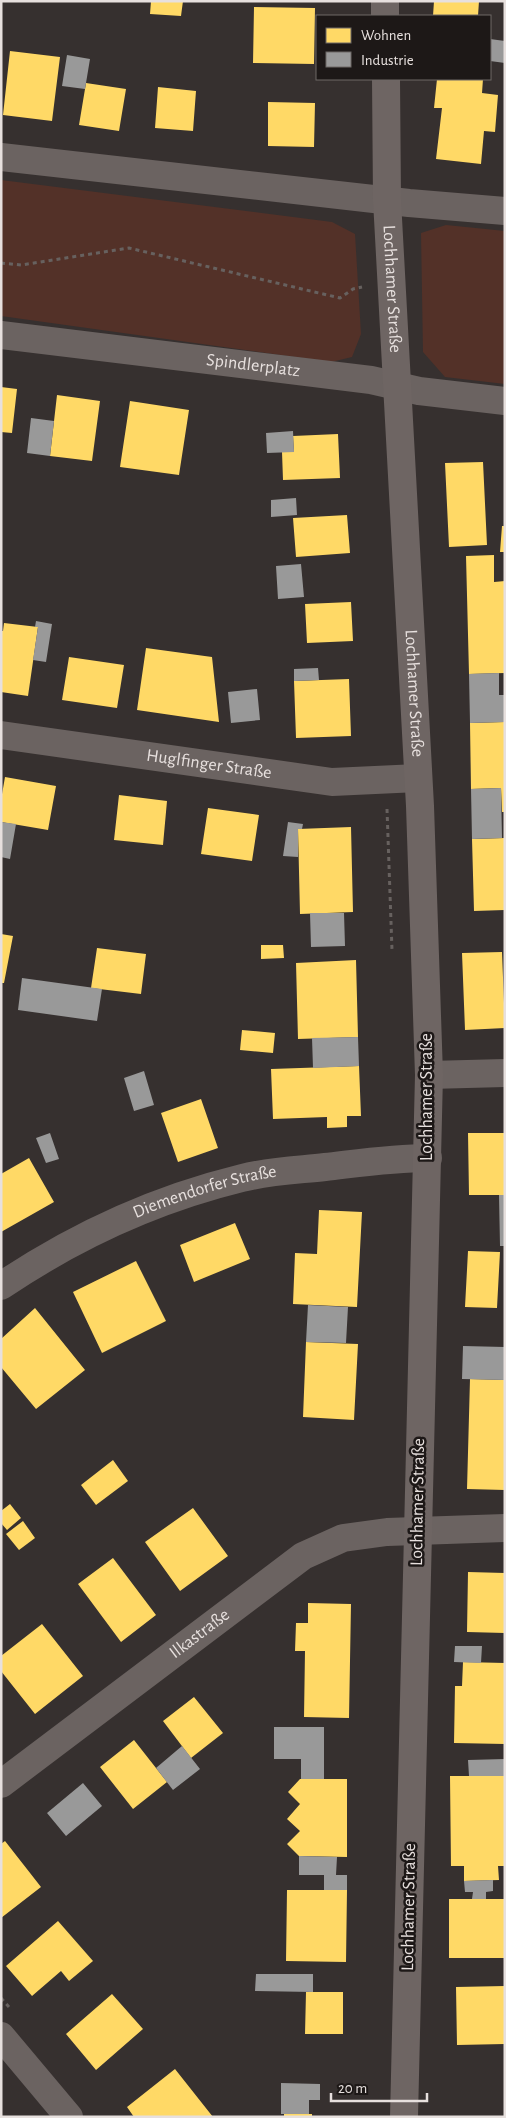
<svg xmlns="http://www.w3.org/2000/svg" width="506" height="2118" viewBox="0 0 506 2118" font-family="'Alegreya Sans',sans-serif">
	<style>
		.green { fill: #533128 }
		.homes { fill: #ffd966 }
		.industry { fill: #999 }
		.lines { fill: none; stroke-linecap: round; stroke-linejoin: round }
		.path { stroke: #67615f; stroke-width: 3; stroke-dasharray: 4 4; stroke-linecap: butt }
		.street { stroke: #6b6361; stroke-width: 28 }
		.secondary { stroke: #6e6563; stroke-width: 28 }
		.labels { text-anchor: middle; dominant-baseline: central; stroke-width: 5; stroke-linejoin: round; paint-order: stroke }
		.street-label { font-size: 18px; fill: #e7e0de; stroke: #1d1817 }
	</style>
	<rect width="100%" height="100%" fill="#36302f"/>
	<path class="green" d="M1,180L332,222L355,234L361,334L352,357L331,362L1,316Z
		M446,225L505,231V384L445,377L423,352L421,233Z"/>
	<path class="homes" d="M151,1H183L181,16L150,14Z
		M434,1H479L478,16H433Z
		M254,7L315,8L314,64L253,63Z
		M10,51L60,57L52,121L3,115Z
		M437,79H483L482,93L498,95L495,132L484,131L481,164L436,159L442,108H434Z
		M86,83L126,89L119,131L79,125Z
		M158,87L196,91L193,131L155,128Z
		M268,102L315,103L314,147L268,146Z
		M1,387L17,389L12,433L1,432Z
		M57,395L100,401L92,461L50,456Z
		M130,401L189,410L179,475L120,467Z
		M338,434L340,478L283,480L282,452H294L293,436Z
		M483,462L487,545L449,547L445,463Z
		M347,515L350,553L296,557L293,518Z
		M502,526H505V552H500Z
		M494,555V582L505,581V673L469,674L466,556Z
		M351,602L353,641L307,643L305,604Z
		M4,623L38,627L28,696L1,692V631H3Z
		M146,648L212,657L219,722L137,710Z
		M69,657L124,665L117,708L62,700Z
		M349,679L351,736L296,738L294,681Z
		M505,722V812H502L501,788L471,789L470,723Z
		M5,777L56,786L48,830L1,822V800Z
		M119,795L167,801L163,845L114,840Z
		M208,808L259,815L252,861L201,854Z
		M351,827L353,912L300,914L298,829Z
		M505,838V910L474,911L472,839Z
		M1,934L13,936L4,983H1Z
		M261,945H283L284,958L261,959Z
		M97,948L146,954L141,994L91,988Z
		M502,952L505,1028L465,1030L462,953Z
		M356,960L358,1037L298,1039L296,963Z
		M242,1030L275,1033L273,1053L240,1050Z
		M359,1066L361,1116H347V1127L327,1128V1117L273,1119L271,1069Z
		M201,1099L218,1148L178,1162L161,1113Z
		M468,1133H505V1195H469Z
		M29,1158L54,1202L1,1232V1174Z
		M319,1210L362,1212L357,1307L293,1304L295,1253L317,1254Z
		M235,1223L250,1259L194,1282L180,1245Z
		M468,1251L500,1252L497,1308L465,1307Z
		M136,1261L166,1321L102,1353L73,1292Z
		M35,1308L85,1370L36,1409L1,1367V1339Z
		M306,1342L358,1344L354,1420L303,1417Z
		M470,1379L505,1380V1490L467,1489Z
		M113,1460L128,1481L96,1505L81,1485Z
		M10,1504L21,1518L7,1530L1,1523V1511Z
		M193,1508L228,1556L180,1591L145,1542Z
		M23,1521L35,1538L19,1550L6,1534Z
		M113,1558L156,1615L121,1642L78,1584Z
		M468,1572L505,1573V1633L467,1632Z
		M308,1603L351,1604L349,1718L304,1717L305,1651H295L296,1623H308Z
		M42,1624L83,1676L35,1714L1,1671V1656Z
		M463,1662L505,1663V1744L454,1743L455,1686H462Z
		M194,1697L223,1733L191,1758L163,1721Z
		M134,1740L167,1782L133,1809L100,1767Z
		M450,1776H505V1866H498L499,1880L464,1881V1866H451Z
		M300,1779H347V1857L299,1856L287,1844L300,1831L287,1819L300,1804L288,1792Z
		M5,1841L41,1887L1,1918V1844Z
		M287,1890H347L346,1962L286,1961Z
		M449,1899H505V1958H449Z
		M58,1921L93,1961L69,1981L61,1971L32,1996L6,1966Z
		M505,1986V2044L457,2045L456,1987Z
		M306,1992H343V2034H305Z
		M112,1994L143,2029L96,2070L66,2034Z
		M175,2069L213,2117H134L127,2107Z
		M284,2114H312V2117H284Z"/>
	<path class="industry" d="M490,39L505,41V63L490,61Z
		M67,55L90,59L85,89L62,86Z
		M31,418L54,421L50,456L27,453Z
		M293,431L294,452L267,453L266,433Z
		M296,498L297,515L271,517V500Z
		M301,564L304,597L278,599L276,566Z
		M36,621L52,624L46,662L33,660L38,627H35Z
		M318,668L319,680L294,681V669Z
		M499,673V695H505L504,722L470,723L469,674Z
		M257,689L260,720L231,723L228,692Z
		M501,788L502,838L472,839L471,789Z
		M1,822L16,824L10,859L1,857Z
		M288,822L303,824L302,829H298V857L283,856Z
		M310,913H344L345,946L311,947Z
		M22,978L102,989L97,1021L18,1010Z
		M358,1037L359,1066L313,1068L312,1038Z
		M144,1071L154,1105L134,1111L124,1078Z
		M50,1133L59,1159L46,1163L36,1138Z
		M499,1195H505V1246H500Z
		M308,1305L348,1307L346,1343L306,1342Z
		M463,1346L505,1347V1380L462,1379Z
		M455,1646H482L481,1663L454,1662Z
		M274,1727H324V1779H301V1759H274Z
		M182,1746L200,1769L173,1790L156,1768Z
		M505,1759V1776H469L468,1760Z
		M83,1783L102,1806L66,1836L47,1813Z
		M299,1856L337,1857L336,1875H347V1890H324V1875H299Z
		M493,1880V1891L486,1892V1899H472L473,1892H465L464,1881Z
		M256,1974H313V1992L255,1991Z
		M281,2083L320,2084V2100H309V2114H281Z"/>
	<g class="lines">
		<path class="path" d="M1,263L21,265L129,248L340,298L353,289L362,287
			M387,809L392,950
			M1,1998L9,2007"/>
		<g class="street">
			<path d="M1,157L409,203L505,211"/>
			<path id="s1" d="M1,335L371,380L419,391L505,401"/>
			<path id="s2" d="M1,735L332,782L418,778"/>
			<path d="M429,1075L505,1073"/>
			<path id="s3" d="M1,1286C75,1236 156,1199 242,1178C269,1171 298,1170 325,1167C360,1163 393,1158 428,1158"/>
			<path id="s4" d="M1,1784L303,1556L343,1538L387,1532L505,1528"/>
			<path d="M1,2036L69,2117"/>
		</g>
		<g class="secondary">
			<path d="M385,1V16"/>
			<path id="s5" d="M386,79L387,200L420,806L429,1075L404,2117"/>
		</g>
	</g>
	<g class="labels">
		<g class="street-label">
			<text stroke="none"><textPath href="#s5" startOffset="210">Lochhamer Straße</textPath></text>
			<text stroke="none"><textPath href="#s1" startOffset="254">Spindlerplatz</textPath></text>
			<text stroke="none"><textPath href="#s5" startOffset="615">Lochhamer Straße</textPath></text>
			<text stroke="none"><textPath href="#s2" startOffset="210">Huglfinger Straße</textPath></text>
			<text transform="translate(427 1097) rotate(-90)">Lochhamer Straße</text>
			<text stroke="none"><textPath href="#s3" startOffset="226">Diemendorfer Straße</textPath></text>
			<text transform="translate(418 1502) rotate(-89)">Lochhamer Straße</text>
			<text stroke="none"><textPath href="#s4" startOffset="249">Ilkastraße</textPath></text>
			<text transform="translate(409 1907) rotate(-89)">Lochhamer Straße</text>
		</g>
	</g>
	<rect width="506" height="2118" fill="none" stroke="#e7e0de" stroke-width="5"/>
	<rect x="316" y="15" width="175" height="65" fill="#1d1817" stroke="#6e6867"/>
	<rect x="326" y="28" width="25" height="15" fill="#ffd966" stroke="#6e6867"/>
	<text x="361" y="40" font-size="15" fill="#e7e0de">Wohnen</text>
	<rect x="326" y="52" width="25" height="15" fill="#999999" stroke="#6e6867"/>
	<text x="361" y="65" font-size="15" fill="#e7e0de">Industrie</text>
	<path d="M331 2093v8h96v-8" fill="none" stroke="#e7e0de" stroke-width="2.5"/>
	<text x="338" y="2093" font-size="15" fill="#e7e0de" stroke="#1d1817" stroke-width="4" paint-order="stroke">20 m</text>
</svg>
